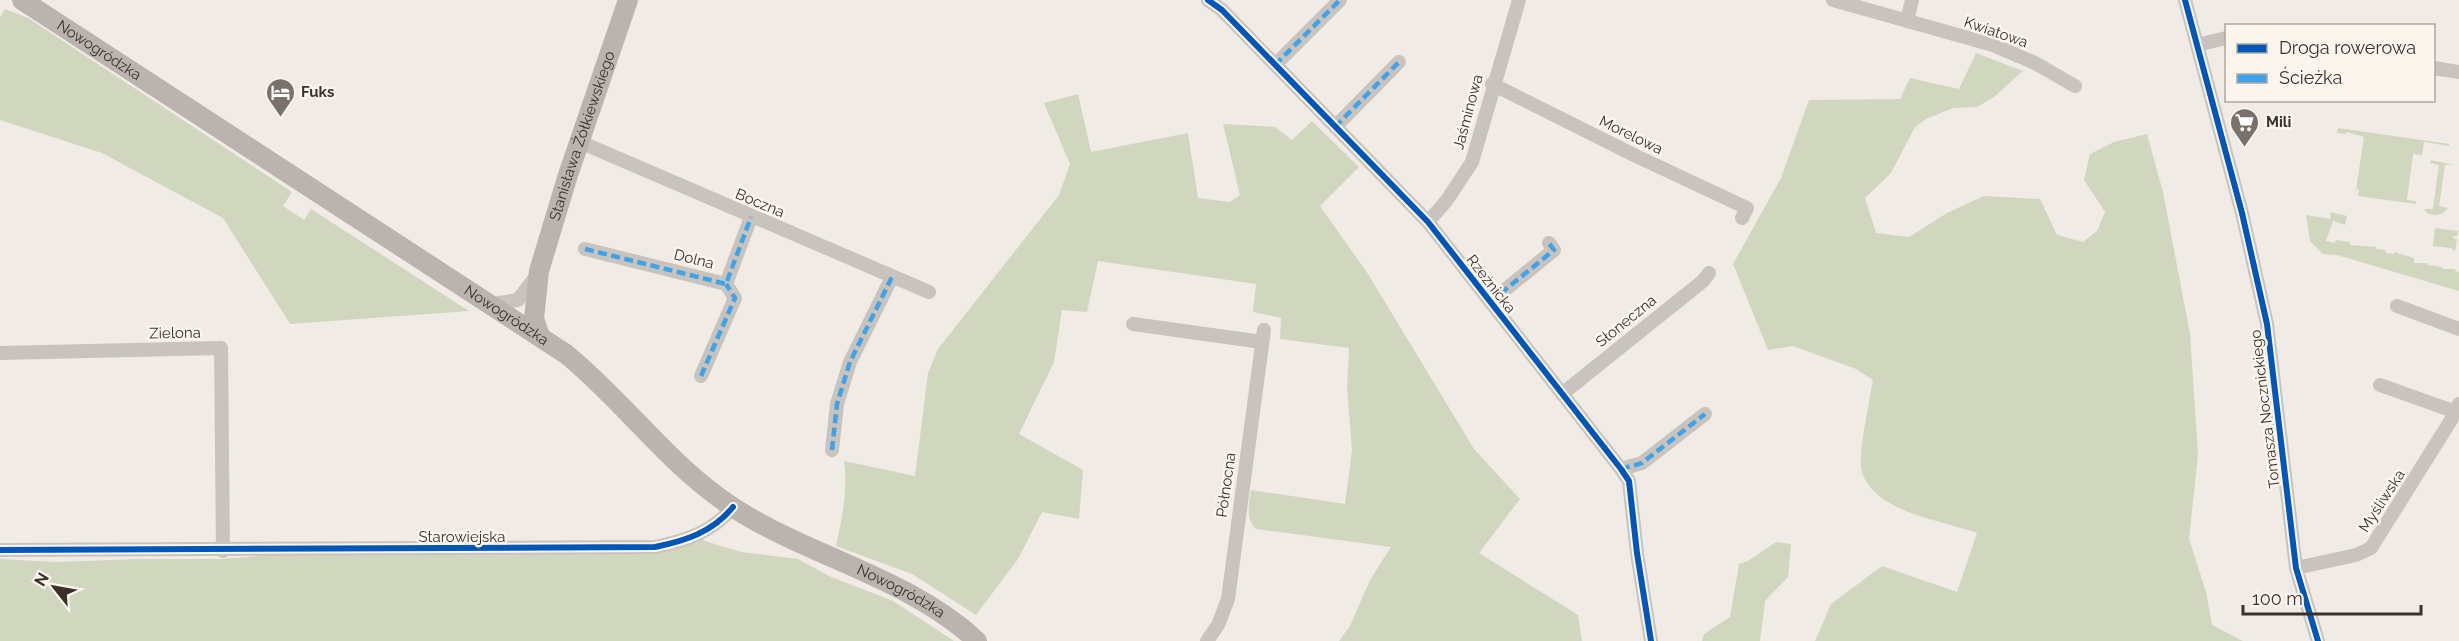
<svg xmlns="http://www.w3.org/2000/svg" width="2459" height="641" viewBox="0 0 2459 641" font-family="Raleway,sans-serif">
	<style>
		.green { fill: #d1d6bf }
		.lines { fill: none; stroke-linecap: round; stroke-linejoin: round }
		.street { stroke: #c9c3be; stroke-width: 14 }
		.secondary { stroke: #bab3ae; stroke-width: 20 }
		.quiet { stroke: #3fa3eb; stroke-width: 4.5; stroke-dasharray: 9 4.5; stroke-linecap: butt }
		.cycleway-casing { stroke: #fbf5ee; stroke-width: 10 }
		.cycleway { stroke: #0057b8; stroke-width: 6 }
		.labels { text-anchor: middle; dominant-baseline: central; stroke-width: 5; stroke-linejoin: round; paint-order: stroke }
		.street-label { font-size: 15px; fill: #3b302b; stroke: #fbf5ee }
		.poi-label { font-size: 15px; font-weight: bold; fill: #3b302b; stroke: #fbf5ee; text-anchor: start }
	</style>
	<rect width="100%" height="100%" fill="#f0ebe5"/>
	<path class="green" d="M5,9L28,18L292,192L283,206L304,220L311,209L469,311L290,324L223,218L102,153L0,120V17Z
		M1976,53L2023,71L1994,97L1977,107L1953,108L1926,119L1915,127L1891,173L1865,198L1876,233L1909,237L1947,213L1984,196L2040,199L2057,235L2083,242L2097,231L2105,212L2084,180L2090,154L2114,142L2147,134L2163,192L2190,334L2198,455L2189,539L2206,592L2212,625L2243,641H1815L1831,604L1882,566L1957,592L1977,533C1942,520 1875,513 1862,472C1857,458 1870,398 1873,380L1856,369L1793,346L1768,350L1733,264L1781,178L1809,100L1900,99L1910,78L1959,89Z
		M1078,94L1091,152L1188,133L1198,198L1230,202L1240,195L1223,124L1275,127L1292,140L1312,121L1359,167L1320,206L1368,274L1474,449L1520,499L1479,553L1578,615L1582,641H1339L1350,626L1370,580L1391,547L1256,529C1245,518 1249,505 1251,490L1345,504L1352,450L1347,388L1349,348L1280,339L1281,318L1253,312L1256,284L1098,261L1087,312L1062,310L1054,362L1019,434L1083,470L1079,519L1042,512L1018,559L976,615L912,574L836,546C842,517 848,491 844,461L915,476L928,373L938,349L1059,195L1070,164L1044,103Z
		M2338,128L2449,144V146L2424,142L2422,155L2413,154L2407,200L2416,201V204L2358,196L2359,189H2357L2355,197L2364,137L2346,132V134L2337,133Z
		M2431,160L2453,165H2445L2439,206L2448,208C2442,215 2436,217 2427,213L2424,209H2433L2439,165L2430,163Z
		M2330,212L2347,216L2345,225L2333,221L2326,241L2335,243L2336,240L2350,242V245L2376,247V249L2386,250V253L2394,254V252L2414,258V263H2427L2428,265L2442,267V269H2456L2455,271L2459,272V291L2337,255L2323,254L2310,241L2306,215L2331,219Z
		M2435,228L2458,231L2457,236H2453V238L2457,239L2455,251L2451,248L2433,246Z
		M698,535L705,541L741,552L798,559L829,576L893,601L954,641H0V559L56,562L137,559H222L403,544L676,542Z
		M1776,542L1791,544L1788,577L1765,601L1760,641H1702L1704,634L1730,617L1739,564L1748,561Z"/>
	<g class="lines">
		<path class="street" d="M1208,0L1222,10L1428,222L1621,469L1629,481L1637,553L1651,641
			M1833,0L1993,45L2035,63L2075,86
			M2185,0L2242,213L2267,324L2296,568L2318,641
			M1907,21L1912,0
			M2197,45L2226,38
			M1275,65L1340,0
			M2434,68L2459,72
			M1492,84L1636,156L1747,208L1742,218
			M1335,127L1399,62
			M580,142L929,292
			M1428,222L1447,200L1472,162L1519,0
			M585,249L726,284L751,217
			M1490,302L1554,250L1549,243
			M492,304L518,300L537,275
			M2397,306L2459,329
			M1133,324L1262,342
			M0,353L221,348L223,551
			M701,376L735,298L726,284
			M2380,385L2456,412
			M1562,394L1703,281L1709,273
			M832,450L837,404L850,362L892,277
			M1621,469L1642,463L1705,414
			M0,550L655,547C685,541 713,532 733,507
			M2296,568L2356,555L2371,548L2456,412L2459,404
			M1207,641L1218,625L1228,599L1264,330"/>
		<g class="secondary">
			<path id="s1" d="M22,0L566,354C625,402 670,467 734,508C812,558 908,577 977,641"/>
			<path id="s2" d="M540,336L534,319L539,271L568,175L628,0"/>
		</g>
		<path class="quiet" d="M1275,65L1340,0
			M1335,127L1399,62
			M585,249L726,284L751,217
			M1490,302L1554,250L1549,243
			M701,376L735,298L726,284
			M832,450L837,404L850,362L892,277
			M1621,469L1642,463L1705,414"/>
		<defs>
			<path id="cycleway" d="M1208,0L1222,10L1428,222L1621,469L1629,481L1637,553L1651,641
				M2185,0L2242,213L2267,324L2296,568L2318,641
				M0,550L655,547C685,541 713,532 733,507"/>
		</defs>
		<use href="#cycleway" class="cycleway-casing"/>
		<use href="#cycleway" class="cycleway"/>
	</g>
	<defs>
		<symbol id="hotel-pin" viewBox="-11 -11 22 30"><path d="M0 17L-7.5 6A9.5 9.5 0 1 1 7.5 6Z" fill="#7a716c" stroke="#fbf5ee"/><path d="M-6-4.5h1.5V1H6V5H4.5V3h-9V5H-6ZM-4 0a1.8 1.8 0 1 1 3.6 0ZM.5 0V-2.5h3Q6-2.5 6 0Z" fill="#fff"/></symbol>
		<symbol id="supermarket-pin" viewBox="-11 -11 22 30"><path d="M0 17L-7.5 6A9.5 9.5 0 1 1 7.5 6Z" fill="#7a716c" stroke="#fbf5ee"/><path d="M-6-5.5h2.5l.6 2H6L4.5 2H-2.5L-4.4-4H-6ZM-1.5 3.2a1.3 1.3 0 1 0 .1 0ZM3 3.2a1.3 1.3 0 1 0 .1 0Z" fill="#fff"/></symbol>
	</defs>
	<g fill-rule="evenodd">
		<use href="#hotel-pin" x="264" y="76" width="33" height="45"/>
		<use href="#supermarket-pin" x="2228" y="106" width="33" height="45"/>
	</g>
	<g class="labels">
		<g class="street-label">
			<text transform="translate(1996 32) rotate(19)">Kwiatowa</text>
			<text stroke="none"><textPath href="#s1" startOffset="92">Nowogródzka</textPath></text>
			<text transform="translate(1468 112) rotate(-75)">Jaśminowa</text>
			<text stroke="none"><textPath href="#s2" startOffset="208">Stanisława Żółkiewskiego</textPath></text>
			<text transform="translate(1631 135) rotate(26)">Morelowa</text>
			<text transform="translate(760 203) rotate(23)">Boczna</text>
			<text transform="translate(694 259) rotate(14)">Dolna</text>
			<text transform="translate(1491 284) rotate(52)">Rzeźnicka</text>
			<text stroke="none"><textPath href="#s1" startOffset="578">Nowogródzka</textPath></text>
			<text transform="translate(1626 321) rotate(-39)">Słoneczna</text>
			<text transform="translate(175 333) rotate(-1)">Zielona</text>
			<text transform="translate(2265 409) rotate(-97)">Tomasza Nocznickiego</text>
			<text transform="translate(1226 485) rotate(-82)">Północna</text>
			<text transform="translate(2382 501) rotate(-57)">Myśliwska</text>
			<text x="462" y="537">Starowiejska</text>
			<text stroke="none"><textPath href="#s1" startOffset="1064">Nowogródzka</textPath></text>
		</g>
		<g class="poi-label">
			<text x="301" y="92">Fuks</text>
			<text x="2266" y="122">Mili</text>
		</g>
	</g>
	<rect x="2225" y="24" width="210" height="78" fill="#fbf5ee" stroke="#aea6a0" stroke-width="1.5"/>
	<rect x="2237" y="44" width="30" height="9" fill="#0057b8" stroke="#aea6a0" stroke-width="1.5"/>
	<text x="2279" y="54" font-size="18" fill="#3b302b">Droga rowerowa</text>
	<rect x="2237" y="74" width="30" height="9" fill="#3fa3eb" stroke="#aea6a0" stroke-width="1.5"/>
	<text x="2279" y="84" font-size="18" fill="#3b302b">Ścieżka</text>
	<g transform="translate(54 587) rotate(301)" stroke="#fbf5ee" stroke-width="4.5" paint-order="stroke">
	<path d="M0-4.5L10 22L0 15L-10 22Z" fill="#3b302b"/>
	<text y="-9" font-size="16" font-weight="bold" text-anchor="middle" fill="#3b302b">N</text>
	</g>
	<path d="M2243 605v9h178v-9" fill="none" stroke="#3b302b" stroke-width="3"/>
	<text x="2252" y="605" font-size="18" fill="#3b302b" stroke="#fbf5ee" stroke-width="4.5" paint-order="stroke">100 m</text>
</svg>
